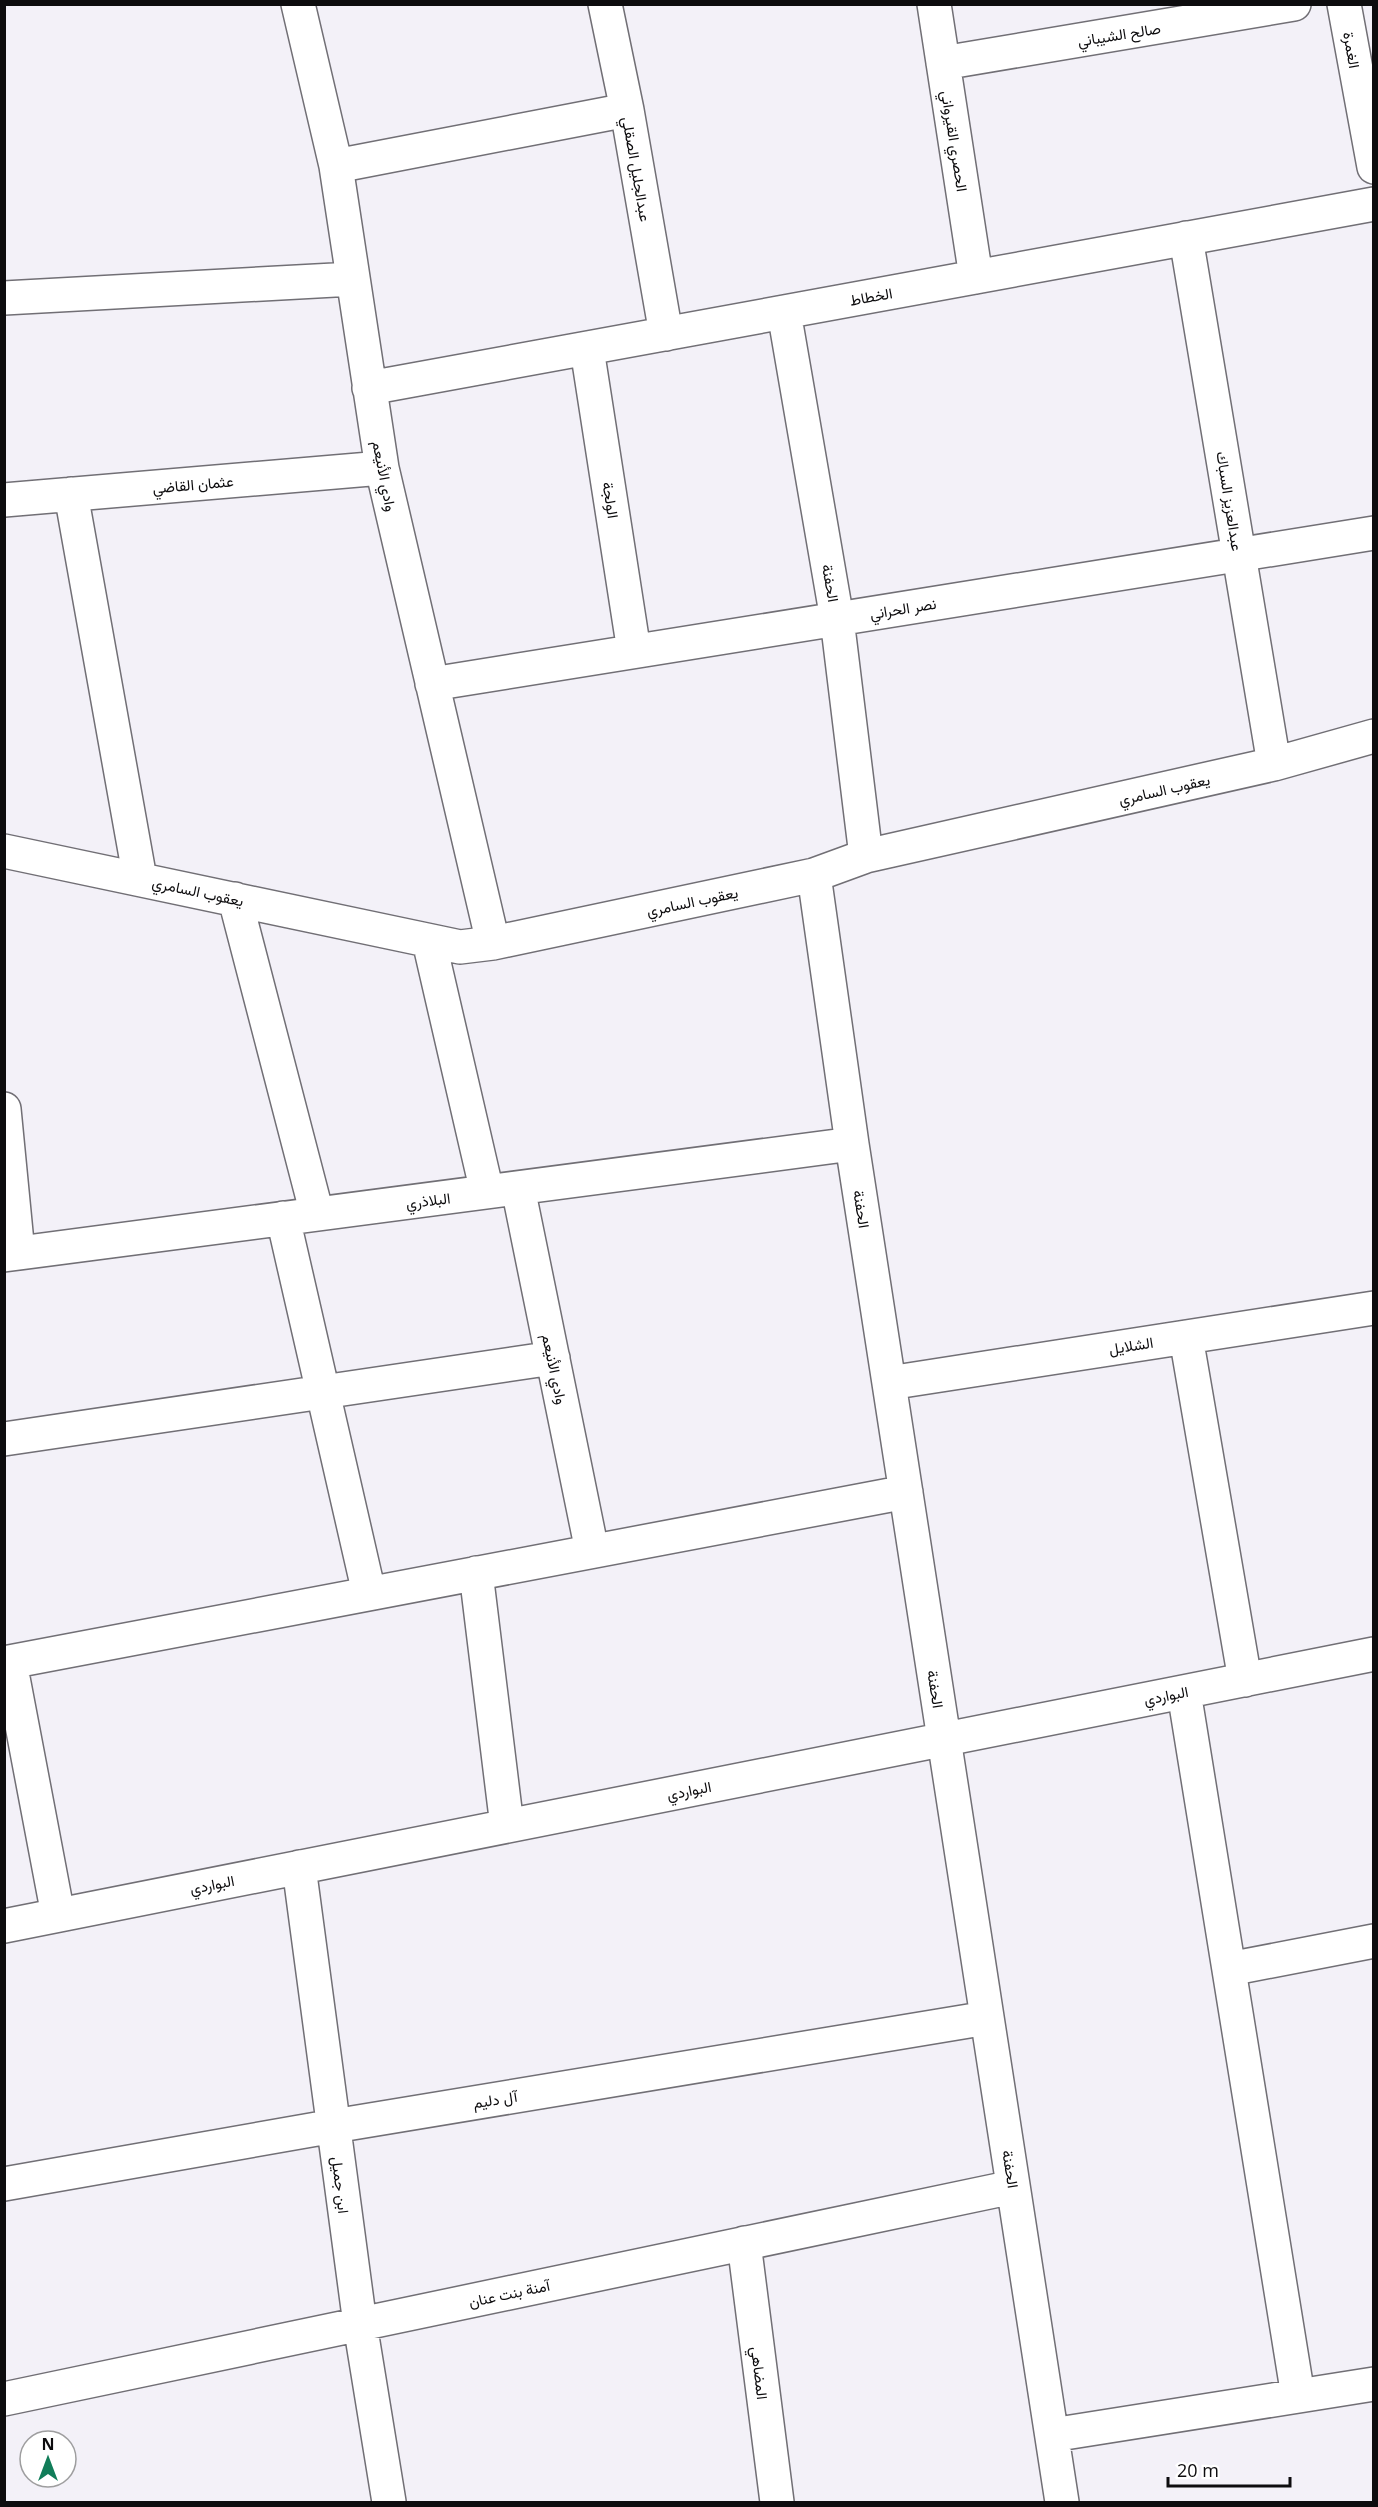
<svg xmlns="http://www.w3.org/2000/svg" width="1378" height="2507" viewBox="0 0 1378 2507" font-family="'Open Sans',Vazirmatn,sans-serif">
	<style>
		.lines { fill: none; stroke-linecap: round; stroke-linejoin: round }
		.street-casing { stroke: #716f75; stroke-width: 36 }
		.street { stroke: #fff; stroke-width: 33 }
		.labels { text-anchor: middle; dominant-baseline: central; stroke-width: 4.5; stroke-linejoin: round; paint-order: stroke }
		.street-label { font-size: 15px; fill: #0d0c0e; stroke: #fff }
	</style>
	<rect width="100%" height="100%" fill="#f3f1f8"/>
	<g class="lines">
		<defs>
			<path id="street" d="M298,4L336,166L382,468L493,943
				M605,4L627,110L666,334
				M934,4L976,277
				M1344,4L1374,167
				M943,63L1294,4
				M336,166L627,110
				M1186,238L1274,764
				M4,298L353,279
				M784,312L837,619L866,856
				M587,349L634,651
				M369,388L1374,204
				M71,494L140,879
				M4,500L382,468
				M432,684L1374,533
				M4,851L460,947L493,943L814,875L866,856L1274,764L1374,736
				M814,875L852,1144L1062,2502
				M235,899L317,1214
				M429,941L487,1192
				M4,1109L18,1253
				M518,1188L592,1551
				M283,1218L369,1593
				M4,1255L852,1144
				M1186,1337L1245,1680
				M889,1383L1374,1308
				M4,1439L553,1358
				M476,1573L507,1826
				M10,1662L58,1915
				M4,1663L906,1492
				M1184,1692L1298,2396
				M299,1867L360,2324L389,2502
				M4,1926L1374,1654
				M1229,1969L1374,1941
				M4,2184L334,2126L987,2018
				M744,2243L777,2502
				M4,2399L1013,2187
				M1052,2435L1374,2384"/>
		</defs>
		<use href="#street" class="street-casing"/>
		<use href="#street" class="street"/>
	</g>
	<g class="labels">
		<g class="street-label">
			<text transform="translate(1119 34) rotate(-9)">صالح الشيباني</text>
			<text transform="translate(1352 50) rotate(80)">الغمرة</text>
			<text transform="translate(955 141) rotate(81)">الحصري القيرواني</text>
			<text transform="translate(637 169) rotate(80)">عبدالجليل الصقلي</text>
			<text transform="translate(871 296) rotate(-10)">الخطاط</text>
			<text transform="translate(385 476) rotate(79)">وادي الأنيعم</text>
			<text transform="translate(193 484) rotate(-5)">عثمان القاضي</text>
			<text transform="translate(611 500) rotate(81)">الولجة</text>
			<text transform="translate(1230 501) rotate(81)">عبدالعزيز السباك</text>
			<text transform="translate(831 583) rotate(80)">الحفنة</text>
			<text transform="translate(903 608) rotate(-9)">نصر الحراني</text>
			<text transform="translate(1164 789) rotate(-13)">يعقوب السامري</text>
			<text transform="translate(198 891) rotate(12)">يعقوب السامري</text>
			<text transform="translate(692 901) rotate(-12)">يعقوب السامري</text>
			<text transform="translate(428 1200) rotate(-7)">البلاذري</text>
			<text transform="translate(862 1209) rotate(81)">الحفنة</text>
			<text transform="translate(1131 1345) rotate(-9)">الشلايل</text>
			<text transform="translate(555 1369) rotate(78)">وادي الأنيعم</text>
			<text transform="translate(936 1689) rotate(81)">الحفنة</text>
			<text transform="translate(1166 1695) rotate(-11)">البواردي</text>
			<text transform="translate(689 1790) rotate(-11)">البواردي</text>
			<text transform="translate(212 1884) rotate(-11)">البواردي</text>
			<text transform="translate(495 2099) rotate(-9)">آل دليم</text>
			<text transform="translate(1011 2169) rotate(81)">الحفنة</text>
			<text transform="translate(341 2185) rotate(83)">ابن جميل</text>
			<text transform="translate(509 2293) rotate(-12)">آمنة بنت عنان</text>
			<text transform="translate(760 2373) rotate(83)">المضاهي</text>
		</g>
	</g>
	<rect width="1378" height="2507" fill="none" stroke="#0d0c0e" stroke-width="12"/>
	<g transform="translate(48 2459)"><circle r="28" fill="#ffffff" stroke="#9e9e9f" stroke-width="1.5"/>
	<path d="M0-4.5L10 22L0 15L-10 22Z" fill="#117d59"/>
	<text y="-9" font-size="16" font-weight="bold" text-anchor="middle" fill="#0d0c0e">N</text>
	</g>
	<path d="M1168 2477v9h122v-9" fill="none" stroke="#0d0c0e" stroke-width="3"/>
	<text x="1177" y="2477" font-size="18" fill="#0d0c0e" stroke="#ffffff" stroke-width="4.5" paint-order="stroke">20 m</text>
</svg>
